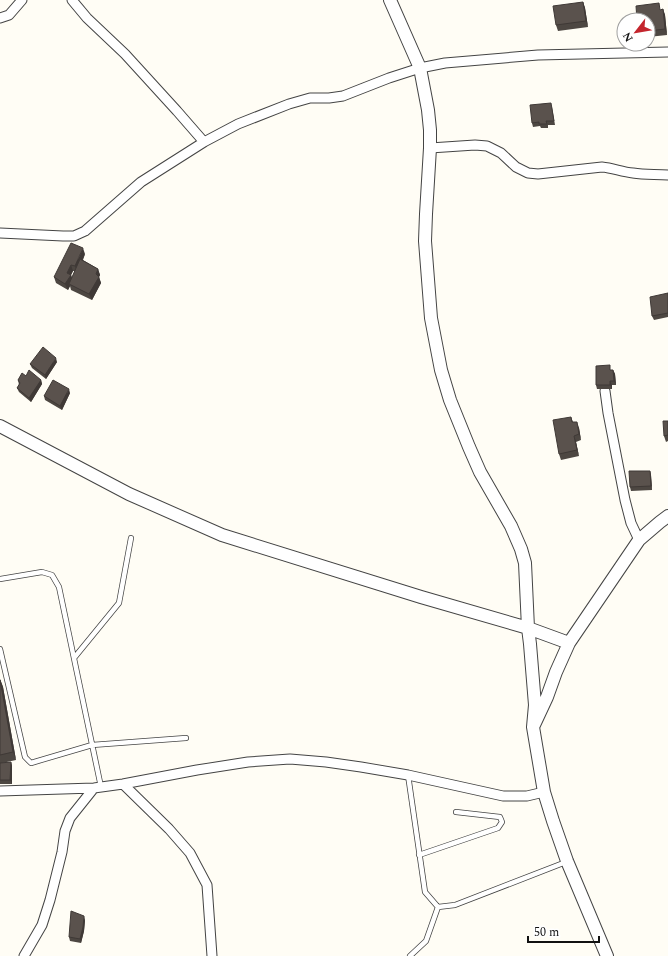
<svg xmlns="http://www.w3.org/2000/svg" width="668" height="956" viewBox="0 0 668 956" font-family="Spectral,serif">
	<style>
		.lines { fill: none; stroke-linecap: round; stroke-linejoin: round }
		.service-casing { stroke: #444; stroke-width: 6 }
		.minor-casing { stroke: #444; stroke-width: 11 }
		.tertiary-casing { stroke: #444; stroke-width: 14 }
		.service { stroke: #fff; stroke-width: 4.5 }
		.minor { stroke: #fff; stroke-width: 9 }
		.tertiary { stroke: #fff; stroke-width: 12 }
		.wall { fill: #4d4742; fill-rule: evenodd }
		.shaded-wall { fill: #3f3936 }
		.building { fill: #5a524d; stroke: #3f3936 }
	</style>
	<rect width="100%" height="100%" fill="#fffdf5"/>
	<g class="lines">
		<defs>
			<path id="service" d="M0,579L42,572L52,575L59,587L101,787
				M0,649L25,757L31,763L92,745L186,738
				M74,658L119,603L131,538
				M408,775L425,892L438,907L455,905L566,862
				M419,855L498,828L502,822L500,817L456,812
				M410,956L426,941L438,907"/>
			<path id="minor" d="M72,0L87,18L125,54L177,111L204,142
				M0,18L9,15L22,0
				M430,148L475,145L487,146L501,153L516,167L528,173L538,174L602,167C613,168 622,172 633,173C645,175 656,174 668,175
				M0,233L63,236H74L85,231L141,182L204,142L238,124L289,104L310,98H329L343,96L389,78L420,68L445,63L538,55L668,52
				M605,391L608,413L625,500L631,523L639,540
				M123,784L169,829L190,853L207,885L212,956
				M0,791L94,788L123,784L197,770L248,762L290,759L326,762L361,767L408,775L503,796H527L544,792
				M24,956L42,925L50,900L62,852L65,831L70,818L94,788"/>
			<path id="tertiary" d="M390,0L420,68L428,110L430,130V148L426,214L425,241L431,318L441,370L450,400L469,447L480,472L511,526L521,549L525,563L528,628L530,644L535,705L533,727
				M0,426L129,494L222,535L421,597L528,628L569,643
				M607,956L567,861L553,821L544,792L533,727L547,697L556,672L569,643L639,540L660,522L668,516"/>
		</defs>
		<use href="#service" class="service-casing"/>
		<use href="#minor" class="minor-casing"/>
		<use href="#tertiary" class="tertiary-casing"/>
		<use href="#service" class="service"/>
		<use href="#minor" class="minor"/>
		<use href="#tertiary" class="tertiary"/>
	</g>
	<path class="wall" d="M583,2L585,8L588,27L558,31L556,25Z
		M663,9L665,15L667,35L648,37V20Z
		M552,107L555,125H548V128H541L540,126L533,127L532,123Z
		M85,254L83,260L98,269L100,275L99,277L101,283L92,300L71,290L70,286L68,290L56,283L54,277ZM73,271H75L72,278L71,275Z
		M668,293V317L654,320L652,316Z
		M57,362L46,379L32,368L30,364Z
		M611,370H613L615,374L616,385H612V389H597L596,385Z
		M26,376L41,380L42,384L31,402L19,392L17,388L19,385L18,380Z
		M70,393L62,410L45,400L44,396Z
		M571,417L573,422L579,428L581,440L576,442L579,456L561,460L559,454Z
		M668,421V441L666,442L664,436Z
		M650,471L651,475L652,490L631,491L630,487Z
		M0,679L3,687L16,760L2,763L11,762L12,766V784H0Z
		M85,920L84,931L81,943L70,941L69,937Z"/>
	<path class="shaded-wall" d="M583,2L585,8L588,27L586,21Z
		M663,9L665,15L667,35L665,29Z
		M83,248L85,254L77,272L75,266Z
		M71,265L73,271L71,275L73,281L69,284L70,286L68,290L65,284L67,273Z
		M98,269L100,275L99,277L101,283L92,300L89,294Z
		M56,358L57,362L46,379L45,375Z
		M613,370L615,374L616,385L614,381Z
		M41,380L42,384L31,402L29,398Z
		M610,381L612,385V389L610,385Z
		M69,389L70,393L62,410L60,406Z
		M577,422L579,428L581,440L579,434Z
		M574,436L576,442L579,456L577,450Z
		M650,471L651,475L652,490L651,486Z
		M0,679L3,687L16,760L13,752Z
		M11,762L12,766V784L10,780Z
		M84,916L85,920L84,931L81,943L80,939Z"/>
	<path class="building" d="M583,2L586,21L556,25L553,6Z
		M659,3L660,10L663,9L665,29L648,31V20H637L636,6Z
		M551,103L554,121H546L547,124H539V122L532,123L530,105Z
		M71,243L83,248L75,266L71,265L67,273L71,275L65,284L54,277Z
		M80,259L98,269L96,274L99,277L89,294L69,284Z
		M668,293V313L652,316L650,297Z
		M43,347L56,358L45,375L30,364Z
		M610,365V370H613L614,381H610V385H596V366Z
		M29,370L41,380L29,398L17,388L20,383L18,380L22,373L26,376Z
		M53,380L69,389L60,406L44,396Z
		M571,417L572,422H577L579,434L574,436L577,450L559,454L553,420Z
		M663,421H668V435L664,436Z
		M629,471H650L651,486L630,487Z
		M0,680L13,752L0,755Z
		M11,762L10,780H0V763Z
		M71,911L84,916L83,927L80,939L69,937Z"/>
	<g transform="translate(636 32) rotate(239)"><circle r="19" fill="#ffffff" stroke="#a0a0a0"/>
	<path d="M0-3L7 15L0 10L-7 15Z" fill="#c4262e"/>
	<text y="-6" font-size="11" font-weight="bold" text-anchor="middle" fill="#111111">N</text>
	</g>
	<path d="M528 936v6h71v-6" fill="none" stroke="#111111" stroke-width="2"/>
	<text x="534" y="936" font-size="12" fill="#111111" stroke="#ffffff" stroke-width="3" paint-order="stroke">50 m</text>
</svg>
